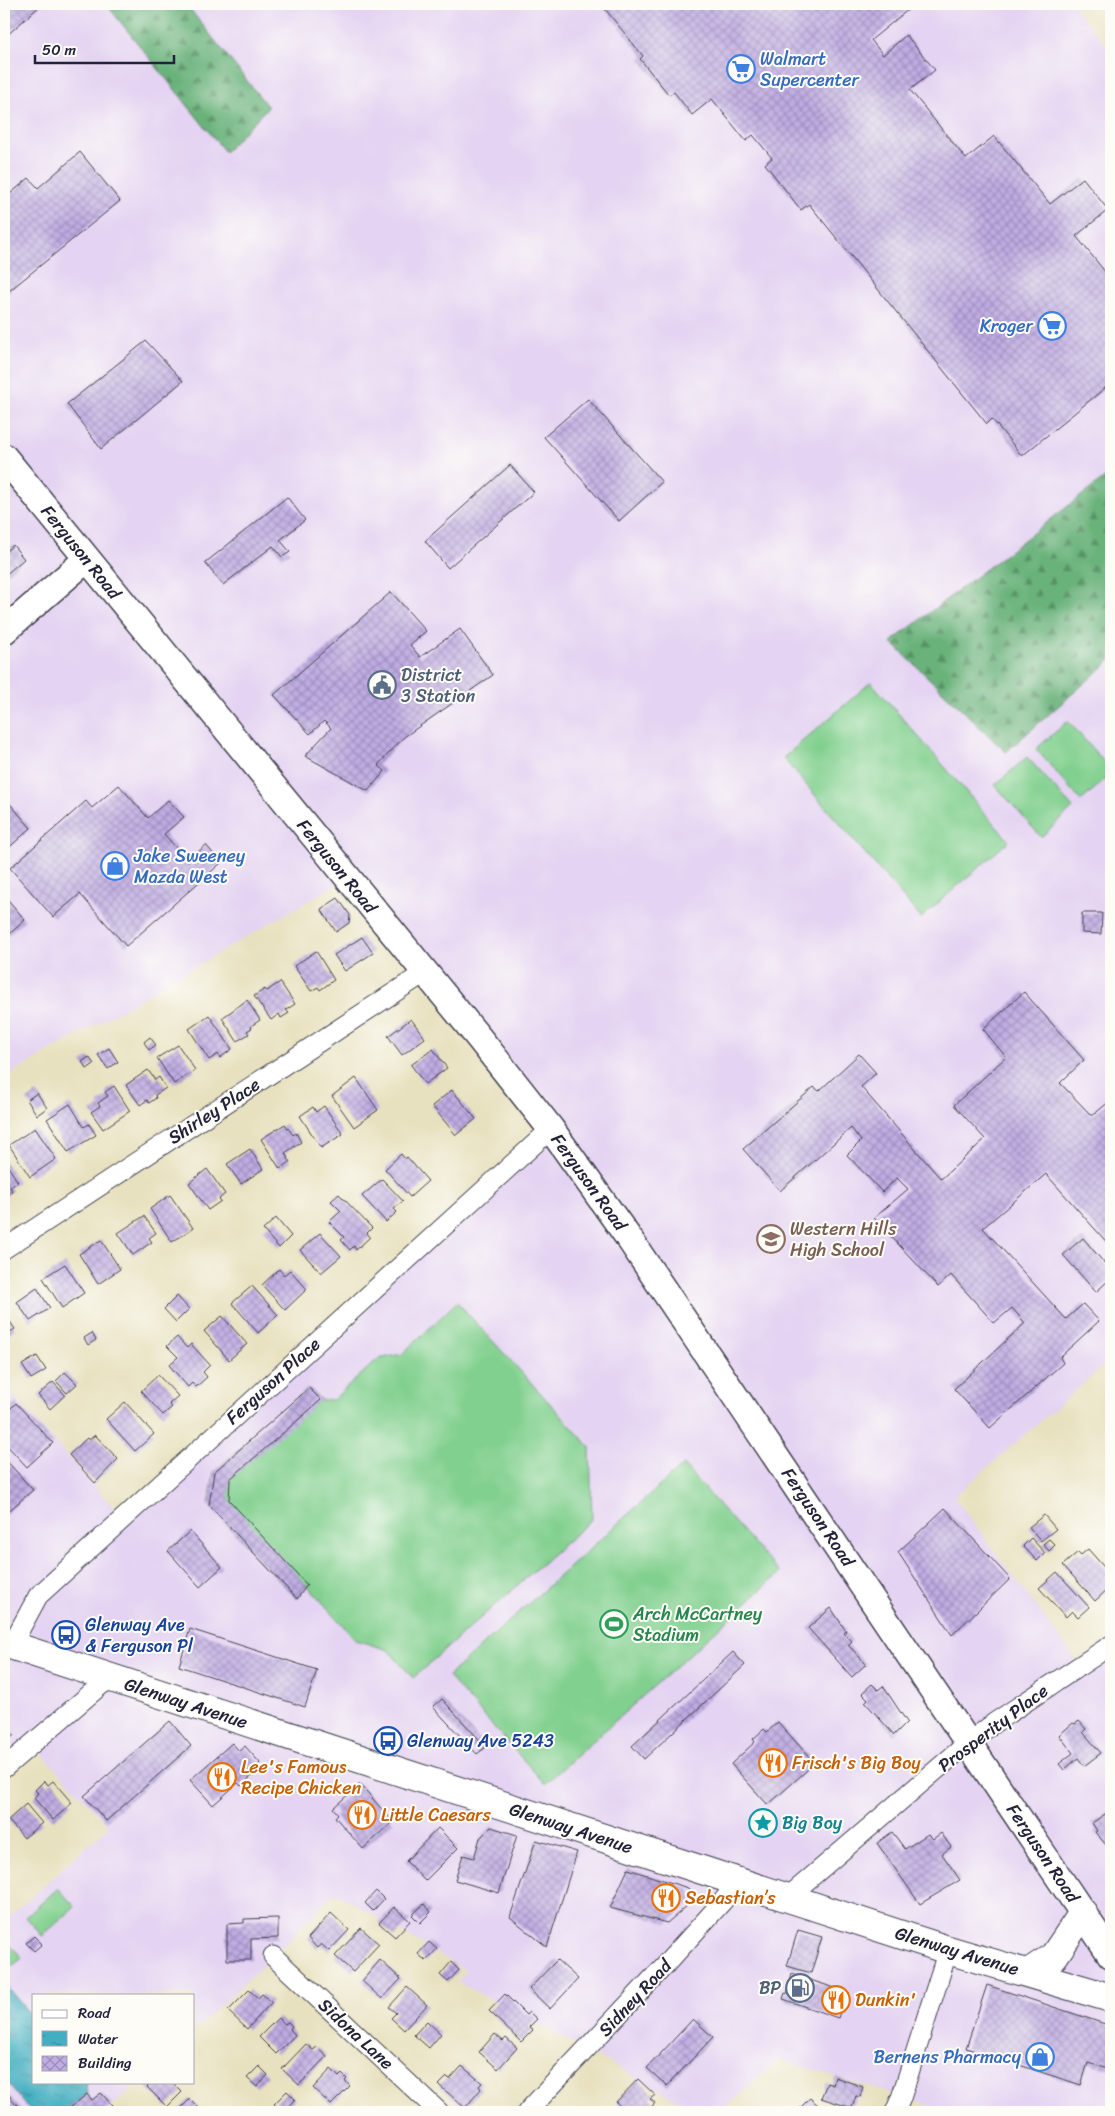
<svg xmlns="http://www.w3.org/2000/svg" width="1115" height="2116" viewBox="0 0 1115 2116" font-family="Sriracha,sans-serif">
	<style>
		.built { fill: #e4d3f2 }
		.forest { fill: url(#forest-firs); stroke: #466a5a }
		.garden { fill: #82d08f; stroke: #527965 }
		.water { fill: url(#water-ripples); stroke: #32687e }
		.building { fill: url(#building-cross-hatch) }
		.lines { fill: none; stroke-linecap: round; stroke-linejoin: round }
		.street-casing { stroke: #403f4f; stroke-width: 21 }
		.secondary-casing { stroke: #403f4f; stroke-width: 29 }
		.primary-casing { stroke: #403f4f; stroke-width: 30 }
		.street { stroke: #fff; stroke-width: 19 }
		.secondary { stroke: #fff; stroke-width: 26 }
		.primary { stroke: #fff; stroke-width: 28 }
		.labels { text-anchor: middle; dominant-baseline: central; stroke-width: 4; stroke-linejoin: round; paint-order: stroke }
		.shop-label { font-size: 18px; fill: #366cbe; stroke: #fdfcf7; text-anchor: start }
		.street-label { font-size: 18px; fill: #22223b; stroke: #fdfcf7 }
		.service-label { font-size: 18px; fill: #4e5e75; stroke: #fdfcf7; text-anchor: start }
		.education-label { font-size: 18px; fill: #785e54; stroke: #fdfcf7; text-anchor: start }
		.leisure-label { font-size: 18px; fill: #27864d; stroke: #fdfcf7; text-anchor: start }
		.transit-label { font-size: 18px; fill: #164399; stroke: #fdfcf7; text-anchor: start }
		.food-label { font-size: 18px; fill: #c56008; stroke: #fdfcf7; text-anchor: start }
		.culture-label { font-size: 18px; fill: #0d838f; stroke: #fdfcf7; text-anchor: start }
	</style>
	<defs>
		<pattern id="forest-firs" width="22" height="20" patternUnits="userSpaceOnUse" patternTransform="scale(1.25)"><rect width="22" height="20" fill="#69b27a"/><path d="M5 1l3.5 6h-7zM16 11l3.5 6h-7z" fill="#569065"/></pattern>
		<pattern id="water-ripples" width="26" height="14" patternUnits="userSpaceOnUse" patternTransform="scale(1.25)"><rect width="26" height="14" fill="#43aec1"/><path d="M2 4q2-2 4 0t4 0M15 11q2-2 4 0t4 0" fill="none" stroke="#388d9e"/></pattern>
		<pattern id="building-cross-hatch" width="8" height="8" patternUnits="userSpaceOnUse" patternTransform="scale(1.25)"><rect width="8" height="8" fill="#bface3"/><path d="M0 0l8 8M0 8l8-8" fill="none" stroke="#9b8cb9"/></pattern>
	</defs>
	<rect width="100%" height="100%" fill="#fdfcf7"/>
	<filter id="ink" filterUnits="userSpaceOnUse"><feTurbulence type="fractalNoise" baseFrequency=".02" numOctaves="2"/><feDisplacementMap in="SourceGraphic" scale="10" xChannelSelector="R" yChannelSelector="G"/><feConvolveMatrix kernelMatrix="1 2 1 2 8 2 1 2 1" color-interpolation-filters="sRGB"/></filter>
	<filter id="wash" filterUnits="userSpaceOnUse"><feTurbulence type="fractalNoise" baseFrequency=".0096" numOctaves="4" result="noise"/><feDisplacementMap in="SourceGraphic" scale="20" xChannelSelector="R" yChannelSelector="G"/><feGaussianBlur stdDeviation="1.12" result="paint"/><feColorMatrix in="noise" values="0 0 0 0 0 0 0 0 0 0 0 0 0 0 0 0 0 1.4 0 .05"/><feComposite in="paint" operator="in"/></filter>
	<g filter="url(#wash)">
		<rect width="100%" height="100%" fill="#e8e1bf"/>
		<path class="built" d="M4,4H1072L1111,51V1359L954,1497L1080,1665L1111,1645V2112H951L779,2059L721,2112H699L587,2050L457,1982L467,1971L335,1892L273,1956L194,2030V1995H34V2082H138L106,2112H4V1922L109,1826L33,1744L4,1768V1396L9,1391L123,1518L551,1129L347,878L4,1078Z"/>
		<path class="forest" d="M106,4H186L268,107L225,152Z
			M1111,473V660L1006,752L891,642Z"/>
		<path class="garden" d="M871,682L1009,841L921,918L783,758Z
			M1068,721L1111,770V774L1081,801L1036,749Z
			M1027,757L1073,808L1041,837L995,785Z
			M457,1302L590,1447L592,1519L413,1678L388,1650L356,1640L307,1585L297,1599L209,1505L214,1472L309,1388L321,1400H333L378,1359L402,1354Z
			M683,1465L780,1573L545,1784L448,1676Z
			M58,1888L75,1907L42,1936L26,1917Z
			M4,1937L22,1958L8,1970L4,1966Z"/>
		<path class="water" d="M4,1984L34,2018V2082H86L87,2094L65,2112H32L4,2080Z"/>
		<g id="blocks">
			<path class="building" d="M4,4H42L4,38Z
				M601,4H915L871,40L883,55L906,35L935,70L910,90L966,159L994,136L1050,204L1083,178L1108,210L1076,236L1111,279V383L1022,456L992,419L987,424L809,204L801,210L765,164L772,158L753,135L746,141L712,99L692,115L674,92L669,95L640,59L643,56Z
				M80,152L120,201L4,295V199L29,178L38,188Z
				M146,341L183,381L101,449L67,404Z
				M588,399L662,482L619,521L544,437Z
				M510,465L534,492L448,568L425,541Z
				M287,497L305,520L280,540L290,552L282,557L273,546L223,585L205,563Z
				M13,545L24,559L4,576V553Z
				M391,592L426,631L410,645L420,657L460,629L493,675L404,737L378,765L385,771L368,791L305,756L331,728L324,721L310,734L274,695Z
				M119,785L148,818L168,800L184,817L164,834L188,861L206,845L221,863L126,946L80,894L53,917L10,868L86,801L92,808Z
				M4,797L31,828L4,852Z
				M4,895L25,920L4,939Z
				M338,898L350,915L349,923L336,932L321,909Z
				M1082,913H1102L1101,934L1082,933Z
				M362,937L373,953L345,971L334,955Z
				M316,951L334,980L320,990L318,987L311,991L294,966Z
				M280,982L295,1004L286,1010L289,1013L281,1018L279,1014L271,1020L254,996L265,989L267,991Z
				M1024,992L1084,1060L1060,1083L1092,1116L1111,1100V1247L1046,1174L983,1228L1066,1319L1083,1304L1099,1321L1060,1357L1063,1363L990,1428L954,1389L1025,1323L1012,1308L994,1323L951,1275L938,1287L874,1218L908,1189L897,1178L882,1192L847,1155L861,1141L851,1128L780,1191L743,1149L814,1087L819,1091L859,1054L876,1073L861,1087L941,1179L985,1139L954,1105L1006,1057L983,1029Z
				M247,1000L260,1020L251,1026L252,1028L247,1031L249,1034L237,1041L222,1018Z
				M209,1015L232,1049L220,1058L218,1054L209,1060L189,1029Z
				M411,1019L425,1038L402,1055L388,1036Z
				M150,1037L156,1045L149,1050L144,1042Z
				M178,1045L195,1070L174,1084L157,1058Z
				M109,1048L118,1062L108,1069L98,1055Z
				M433,1049L447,1068L425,1084L411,1065Z
				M89,1057L94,1064L87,1069L82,1062Z
				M148,1070L155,1080L159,1077L166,1088L155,1095L156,1098L149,1103L147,1100L140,1105L126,1085Z
				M356,1078L378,1110L354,1127L332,1096Z
				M114,1086L130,1111L103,1129L91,1112L100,1106L98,1103L108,1096L105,1092Z
				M452,1090L476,1119L456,1135L432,1106Z
				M37,1093L47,1108L37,1115L27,1100Z
				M70,1104L84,1127L89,1124L96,1135L68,1152L47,1119Z
				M324,1106L343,1134L321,1148L300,1116L313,1107L316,1112Z
				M285,1124L293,1135L296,1133L301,1142L285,1153L290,1162L280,1169L261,1139Z
				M35,1128L56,1159L30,1177L9,1145Z
				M250,1149L263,1169L241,1184L227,1164Z
				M401,1154L405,1159L407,1157L428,1181L410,1197L385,1169Z
				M4,1160L18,1182L10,1187L12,1191L4,1197Z
				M207,1169L225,1194L219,1199L221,1201L208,1210L189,1183Z
				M382,1179L403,1201L394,1209L397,1212L386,1222L362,1196Z
				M339,1194L372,1228L367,1233L370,1237L356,1250L354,1246L350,1250L341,1240L344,1237L329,1222L341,1211L331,1201Z
				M170,1195L193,1228L172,1242L150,1209Z
				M144,1216L156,1233L149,1238L152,1242L133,1255L118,1233Z
				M276,1218L291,1236L279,1248L263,1230Z
				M320,1233L341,1256L321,1273L300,1250Z
				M1083,1238L1111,1271V1278L1096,1292L1063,1255Z
				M101,1240L120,1269L98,1284L79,1254Z
				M65,1264L84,1293L62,1308L43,1278Z
				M279,1269L284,1275L290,1270L307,1289L285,1310L262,1285Z
				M252,1286L278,1315L258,1333L232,1303Z
				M37,1288L50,1308L30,1321L17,1302Z
				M177,1296L189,1309L176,1322L164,1309Z
				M4,1313L15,1329L4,1336Z
				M222,1316L247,1344L229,1360L204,1331Z
				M92,1333L96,1340L88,1345L84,1338Z
				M177,1337L187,1348L191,1344L210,1365L203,1372L207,1377L196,1387L192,1383L188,1387L169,1365L178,1357L167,1346Z
				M37,1356L46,1370L31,1379L22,1365Z
				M65,1372L77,1384L67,1393L56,1381Z
				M158,1375L178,1396L169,1404L172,1407L163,1415L141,1391Z
				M53,1382L65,1395L50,1409L38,1395Z
				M309,1388L321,1400L230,1479L229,1500L307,1585L297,1599L209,1505L214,1472Z
				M125,1402L154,1434L135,1451L106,1419Z
				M16,1403L53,1443L27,1467L4,1442V1415Z
				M95,1435L118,1459L95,1483L69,1455L87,1438L89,1440Z
				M4,1458L33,1490L4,1515Z
				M945,1508L1010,1579L952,1635L898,1552Z
				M1044,1515L1056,1529L1041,1541L1029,1527Z
				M190,1531L222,1567L200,1587L168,1551Z
				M1031,1538L1045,1553L1037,1561L1023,1546Z
				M1049,1539L1055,1545L1049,1551L1043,1544Z
				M1088,1549L1111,1575V1586L1095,1601L1063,1565L1078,1552L1081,1555Z
				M1057,1572L1089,1607L1078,1617L1072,1611L1066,1617L1039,1588Z
				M831,1608L846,1631L844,1633L852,1641L848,1645L866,1664L852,1677L808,1628Z
				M190,1629L317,1670L305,1707L179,1666Z
				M733,1652L745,1665L644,1759L632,1746Z
				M872,1684L878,1690L883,1686L907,1722L894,1735L865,1702L868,1699L862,1693Z
				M442,1699L486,1747L477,1754L433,1707Z
				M170,1721L191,1746L106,1821L84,1796Z
				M1079,1721L1086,1729L1083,1732L1101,1753L1084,1766L1078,1758L1064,1770L1059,1764L1073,1753L1059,1735L1073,1723L1075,1724Z
				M778,1722L815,1763L768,1805L731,1764L755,1742L753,1739L764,1729L767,1732Z
				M4,1724L14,1735L4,1744Z
				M232,1743L239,1751L245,1746L260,1763L252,1771L254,1774L241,1786L238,1783L213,1805L190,1780Z
				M44,1781L48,1785L53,1781L72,1803L53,1820L34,1798L38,1793L35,1790Z
				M360,1784L393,1822L363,1849L335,1817L338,1814L333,1808Z
				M26,1804L42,1823L24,1838L8,1820Z
				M1111,1810V1843L1107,1846L1095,1832L1097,1831L1092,1823Z
				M491,1827L517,1835L499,1893L455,1880L463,1855L474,1858L480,1838Z
				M438,1828L458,1848L425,1881L406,1861Z
				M892,1832L905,1849L928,1834L933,1839L941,1833L951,1847L942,1854L960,1880L920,1904L877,1843Z
				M536,1840L577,1852L547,1947L510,1917Z
				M628,1869L688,1888L695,1899L667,1923L610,1908Z
				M376,1891L384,1899L373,1911L365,1903Z
				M424,1904L431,1912L420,1923L412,1915Z
				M394,1907L410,1921L395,1937L379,1923Z
				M331,1913L349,1930L329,1951L321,1944L317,1948L308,1938Z
				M278,1918V1938L251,1939V1960H227V1924L244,1923V1919Z
				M361,1928L379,1944L353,1972L335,1956Z
				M798,1930L822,1937L811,1973L787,1966Z
				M34,1936L42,1944L34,1951L26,1943Z
				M429,1942L437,1949L426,1961L418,1954Z
				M380,1960L401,1979L382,1999L362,1981Z
				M557,1960L578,1979L550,2009L529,1989Z
				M451,1962L459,1970L448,1982L440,1975Z
				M792,1974L847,1992L838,2018L783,1999L785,1993L787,1994Z
				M987,1985L1111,2026V2070L1088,2063L1081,2085L966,2048Z
				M407,1987L427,2005L404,2030L391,2018L396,2013L389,2007Z
				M249,1990L258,1998L262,1994L272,2002L247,2029L228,2011Z
				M505,1994L526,2015L529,2012L537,2019L529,2027L533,2030L521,2042L489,2011Z
				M278,2018L285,2024L288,2022L292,2026L290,2029L295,2035L276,2054L259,2037Z
				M693,2019L713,2037L667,2086L647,2068Z
				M427,2021L441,2034L429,2048L414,2035Z
				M495,2034L503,2041L506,2038L517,2048L498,2069L479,2052Z
				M306,2044L313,2050L317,2047L327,2056L299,2085L282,2069Z
				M259,2066L268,2075L257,2087L247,2078Z
				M462,2066L482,2083L479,2086L481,2089L465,2108L439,2085L447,2077L450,2079Z
				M331,2069L339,2077L342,2074L347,2079L345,2081L350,2086L331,2105L313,2088Z
				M835,2077L863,2087L860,2097L856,2096L852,2108L821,2098L827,2083L833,2085Z
				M638,2079L655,2095L650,2099L655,2103L647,2112H626L616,2102Z
				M153,2082H172L182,2092L167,2107L147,2087Z
				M4,2090L23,2112H4Z
				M287,2091L295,2099L283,2112L274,2104Z
				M101,2093L112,2105L103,2112H65L87,2094L92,2100Z
				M810,2098L826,2112L797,2111Z
				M190,2099L203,2112H177Z"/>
		</g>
	</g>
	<g filter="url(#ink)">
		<use href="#blocks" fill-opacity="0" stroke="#403f4f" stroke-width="1"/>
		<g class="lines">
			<defs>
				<path id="street" d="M4,1249L424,973
					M11,1646L38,1596L551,1129
					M4,1768L109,1678
					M788,1897L969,1742L994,1723L1111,1645
					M273,1956L439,2112
					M527,2112L666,1964L723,1901L738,1881
					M895,2112L901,2098L948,1950"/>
				<path id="secondary" d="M4,457L479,1038L551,1129L628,1237L1111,1955
					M4,631L87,559"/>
				<path id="primary" d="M4,1643L948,1950L1111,1998
					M1028,1973L1054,1956L1083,1913"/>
			</defs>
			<use href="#street" class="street-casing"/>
			<use href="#secondary" class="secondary-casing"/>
			<use href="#primary" class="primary-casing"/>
			<use href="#street" class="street"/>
			<use href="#secondary" class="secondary"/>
			<use href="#primary" class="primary"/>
		</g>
	</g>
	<defs>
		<symbol id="supermarket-ring" viewBox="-11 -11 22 22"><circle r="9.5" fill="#fdfcf7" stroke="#3f7fe0" stroke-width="1.5"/><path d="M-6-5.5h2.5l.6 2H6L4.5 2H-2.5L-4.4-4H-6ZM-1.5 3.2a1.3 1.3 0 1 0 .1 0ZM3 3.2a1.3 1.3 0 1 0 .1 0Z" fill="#3f7fe0"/></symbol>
		<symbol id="civic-ring" viewBox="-11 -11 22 22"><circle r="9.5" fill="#fdfcf7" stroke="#5c6f8a" stroke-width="1.5"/><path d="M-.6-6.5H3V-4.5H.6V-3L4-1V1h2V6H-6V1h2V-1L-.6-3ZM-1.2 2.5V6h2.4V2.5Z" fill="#5c6f8a"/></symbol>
		<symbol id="shop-ring" viewBox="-11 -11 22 22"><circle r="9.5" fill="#fdfcf7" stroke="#3f7fe0" stroke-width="1.5"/><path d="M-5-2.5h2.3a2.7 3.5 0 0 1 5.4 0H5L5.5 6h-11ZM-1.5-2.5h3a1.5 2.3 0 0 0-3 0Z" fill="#3f7fe0"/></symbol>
		<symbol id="school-ring" viewBox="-11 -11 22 22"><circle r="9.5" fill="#fdfcf7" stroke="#8d6e63" stroke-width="1.5"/><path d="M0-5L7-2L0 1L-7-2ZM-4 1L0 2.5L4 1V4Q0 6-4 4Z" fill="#8d6e63"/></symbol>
		<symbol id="stadium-ring" viewBox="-11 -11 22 22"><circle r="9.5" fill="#fdfcf7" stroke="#2e9e5b" stroke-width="1.5"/><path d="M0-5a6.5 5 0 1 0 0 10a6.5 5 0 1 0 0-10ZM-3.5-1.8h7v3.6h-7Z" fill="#2e9e5b"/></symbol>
		<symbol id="bus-ring" viewBox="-11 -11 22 22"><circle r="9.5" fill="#fdfcf7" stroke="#1a4fb4" stroke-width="1.5"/><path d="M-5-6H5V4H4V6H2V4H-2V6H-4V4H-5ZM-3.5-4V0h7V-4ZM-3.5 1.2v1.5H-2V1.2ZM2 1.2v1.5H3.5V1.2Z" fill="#1a4fb4"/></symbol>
		<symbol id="restaurant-ring" viewBox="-11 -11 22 22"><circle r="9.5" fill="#fdfcf7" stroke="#e8710a" stroke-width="1.5"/><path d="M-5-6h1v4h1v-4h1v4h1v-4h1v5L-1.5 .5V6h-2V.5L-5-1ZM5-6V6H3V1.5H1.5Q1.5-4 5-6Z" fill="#e8710a"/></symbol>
		<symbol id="sight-ring" viewBox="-11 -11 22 22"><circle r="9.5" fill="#fdfcf7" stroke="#0f9aa8" stroke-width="1.5"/><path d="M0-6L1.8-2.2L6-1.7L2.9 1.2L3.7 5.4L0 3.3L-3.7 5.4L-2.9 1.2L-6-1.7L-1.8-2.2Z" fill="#0f9aa8"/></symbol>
		<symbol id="fuel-ring" viewBox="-11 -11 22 22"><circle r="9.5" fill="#fdfcf7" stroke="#5c6f8a" stroke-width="1.5"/><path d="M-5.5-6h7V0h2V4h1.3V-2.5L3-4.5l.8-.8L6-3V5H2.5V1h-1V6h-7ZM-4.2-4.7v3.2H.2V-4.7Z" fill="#5c6f8a"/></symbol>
	</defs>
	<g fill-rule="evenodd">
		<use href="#supermarket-ring" x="725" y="53" width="32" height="32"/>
		<use href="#supermarket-ring" x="1036" y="310" width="32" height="32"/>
		<use href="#civic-ring" x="366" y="669" width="32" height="32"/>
		<use href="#shop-ring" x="99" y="850" width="32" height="32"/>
		<use href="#school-ring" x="755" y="1223" width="32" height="32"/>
		<use href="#stadium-ring" x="598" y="1608" width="32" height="32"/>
		<use href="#bus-ring" x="50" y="1619" width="32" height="32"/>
		<use href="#bus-ring" x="372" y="1725" width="32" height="32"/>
		<use href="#restaurant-ring" x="757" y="1747" width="32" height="32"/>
		<use href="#restaurant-ring" x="206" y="1761" width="32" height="32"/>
		<use href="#restaurant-ring" x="346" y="1799" width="32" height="32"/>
		<use href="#sight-ring" x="747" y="1807" width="32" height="32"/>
		<use href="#restaurant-ring" x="650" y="1882" width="32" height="32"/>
		<use href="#fuel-ring" x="784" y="1972" width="32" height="32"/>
		<use href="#restaurant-ring" x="820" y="1984" width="32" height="32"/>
		<use href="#shop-ring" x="1024" y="2041" width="32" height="32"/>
	</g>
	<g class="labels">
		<g class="shop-label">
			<text x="760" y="59">Walmart<tspan x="760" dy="21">Supercenter</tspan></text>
			<text x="1033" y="326" text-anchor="end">Kroger</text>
			<text x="134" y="856">Jake Sweeney<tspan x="134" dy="21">Mazda West</tspan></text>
			<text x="1021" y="2057" text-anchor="end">Bernens Pharmacy</text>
		</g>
		<g class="street-label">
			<text transform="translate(81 552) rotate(51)">Ferguson Road</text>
			<text transform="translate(337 866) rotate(51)">Ferguson Road</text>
			<text transform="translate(214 1111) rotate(-33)">Shirley Place</text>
			<text transform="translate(589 1182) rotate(54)">Ferguson Road</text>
			<text transform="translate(273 1381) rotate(-42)">Ferguson Place</text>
			<text transform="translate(818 1517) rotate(56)">Ferguson Road</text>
			<text transform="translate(186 1703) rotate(18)">Glenway Avenue</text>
			<text transform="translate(993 1728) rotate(-37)">Prosperity Place</text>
			<text transform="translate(571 1828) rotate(18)">Glenway Avenue</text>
			<text transform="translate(1043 1853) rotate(56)">Ferguson Road</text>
			<text transform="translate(957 1951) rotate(17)">Glenway Avenue</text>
			<text transform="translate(635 1998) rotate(-47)">Sidney Road</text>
			<text transform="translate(356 2034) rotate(43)">Sidona Lane</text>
		</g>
		<g class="service-label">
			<text x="401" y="675">District<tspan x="401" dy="21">3 Station</tspan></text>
			<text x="781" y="1988" text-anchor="end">BP</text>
		</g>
		<g class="education-label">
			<text x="790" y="1229">Western Hills<tspan x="790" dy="21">High School</tspan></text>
		</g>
		<g class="leisure-label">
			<text x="633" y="1614">Arch McCartney<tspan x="633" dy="21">Stadium</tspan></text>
		</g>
		<g class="transit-label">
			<text x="85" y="1625">Glenway Ave<tspan x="85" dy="21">&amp; Ferguson Pl</tspan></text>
			<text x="407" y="1741">Glenway Ave 5243</text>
		</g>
		<g class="food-label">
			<text x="792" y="1763">Frisch's Big Boy</text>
			<text x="241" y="1767">Lee's Famous<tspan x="241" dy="21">Recipe Chicken</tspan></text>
			<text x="381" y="1815">Little Caesars</text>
			<text x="685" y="1898">Sebastian’s</text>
			<text x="855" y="2000">Dunkin'</text>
		</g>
		<g class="culture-label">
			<text x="782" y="1823">Big Boy</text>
		</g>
	</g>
	<rect width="1115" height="2116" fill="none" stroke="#fdfcf7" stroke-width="20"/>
	<rect x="32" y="1994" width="162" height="90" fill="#fdfcf7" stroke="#a5a5ac"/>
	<rect x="42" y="2010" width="25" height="8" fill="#ffffff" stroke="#a5a5ac"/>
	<text x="78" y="2018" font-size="15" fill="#22223b">Road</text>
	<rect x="42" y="2031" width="25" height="15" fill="url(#water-ripples)" stroke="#a5a5ac"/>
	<text x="78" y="2044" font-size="15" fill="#22223b">Water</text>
	<rect x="42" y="2056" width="25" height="15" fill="url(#building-cross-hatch)" stroke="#a5a5ac"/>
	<text x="78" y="2068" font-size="15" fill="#22223b">Building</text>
	<path d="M35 55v8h139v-8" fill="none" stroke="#22223b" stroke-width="2.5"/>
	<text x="42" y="55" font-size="15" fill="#22223b" stroke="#fdfcf7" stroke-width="4" paint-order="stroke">50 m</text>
</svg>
